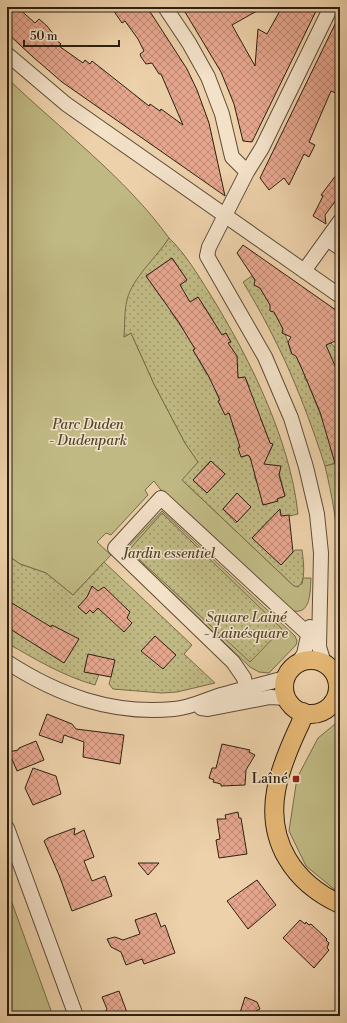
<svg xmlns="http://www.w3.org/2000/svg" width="347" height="1023" viewBox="0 0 347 1023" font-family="'Libre Bodoni',serif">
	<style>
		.grass { fill: url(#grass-tufts); stroke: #766c4a }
		.park { fill: #c0b983; stroke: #766c4a }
		.garden { fill: url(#garden-dots); stroke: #766c4a; fill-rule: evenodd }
		.building { fill: url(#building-cross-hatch); stroke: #2b2012 }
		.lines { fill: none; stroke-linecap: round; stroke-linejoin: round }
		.minor-casing { stroke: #5c4c38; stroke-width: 16 }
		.major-casing { stroke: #2b2012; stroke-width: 20 }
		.minor { stroke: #f3e1c8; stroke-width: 14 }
		.major { stroke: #e6b875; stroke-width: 18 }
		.poi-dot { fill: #8f2418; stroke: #f3e1c8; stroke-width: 1.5 }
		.labels { text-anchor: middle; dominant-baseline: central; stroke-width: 3; stroke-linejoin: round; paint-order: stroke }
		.park-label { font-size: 14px; font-style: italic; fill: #50462e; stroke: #f3e1c8 }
		.poi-label { font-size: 14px; fill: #2b2012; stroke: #f3e1c8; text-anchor: end }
	</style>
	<defs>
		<pattern id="grass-tufts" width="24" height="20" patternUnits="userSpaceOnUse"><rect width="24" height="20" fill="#c0b983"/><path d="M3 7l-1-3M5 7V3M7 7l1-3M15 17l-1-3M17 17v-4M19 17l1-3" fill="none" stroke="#9c966a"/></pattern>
		<pattern id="garden-dots" width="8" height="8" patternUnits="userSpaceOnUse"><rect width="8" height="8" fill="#c0b983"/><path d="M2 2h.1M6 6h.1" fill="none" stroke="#9c966a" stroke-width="1.8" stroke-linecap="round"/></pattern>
		<pattern id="building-cross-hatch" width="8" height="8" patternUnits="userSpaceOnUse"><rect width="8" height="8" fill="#e6a68e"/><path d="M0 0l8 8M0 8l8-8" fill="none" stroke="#bb8773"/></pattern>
	</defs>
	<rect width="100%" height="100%" fill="#edd1aa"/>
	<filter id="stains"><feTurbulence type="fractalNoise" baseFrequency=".005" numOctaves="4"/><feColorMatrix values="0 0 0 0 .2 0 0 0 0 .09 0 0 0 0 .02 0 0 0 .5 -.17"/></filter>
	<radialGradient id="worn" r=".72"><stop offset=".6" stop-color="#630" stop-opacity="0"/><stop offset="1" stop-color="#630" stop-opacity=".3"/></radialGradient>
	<path class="grass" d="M337,463L339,471L335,472L340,509V627C333,610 340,575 339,554C337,524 332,495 325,466Z"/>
	<path class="park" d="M7,78C61,130 124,176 169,238L159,253L141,275L124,337L131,333L154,384L185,443L199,463L183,481L294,586L302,584L303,578H311C310,594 311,619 287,609L160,489L154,481L145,490L148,495L111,535L106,533L97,542L111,555L73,595L46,573L20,564L7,555Z
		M162,511L295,636L297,641L296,645L269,673L259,672L250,667L126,549Z
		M340,720V894L306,866L289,831L297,778L318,738Z
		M7,889L53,1016H7Z"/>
	<path class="garden" d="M169,238C185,253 198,275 210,294C249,357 290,439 298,514L268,521L253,538L281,565L295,550H302C303,559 307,581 298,587L294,586L182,480L198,462L185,443L154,384L131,333L124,337C125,325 124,312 127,300C132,278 157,257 169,238ZM172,258L187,280L170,292L163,300L146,276ZM198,297L213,320L188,336L170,311L188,300L190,302ZM226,333L231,342L227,344L237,356L207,375L193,350ZM237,375L239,378L245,377L249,386L233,411L225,414L215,389ZM260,417L270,443L273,444L270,451L249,457L248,455L242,457L238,448L241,447L232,424ZM210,461L225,474L207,493L193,480ZM280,470L279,472L285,496L277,499V501L263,505L259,480L256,481L254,474ZM237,493L251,507L236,523L223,509Z
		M252,276C268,300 285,326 291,353L296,355L305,376L304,378L308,383L324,424L335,463L325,466C303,398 280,343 243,282Z
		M331,343L340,354V364L332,368L326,345Z
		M162,513L282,629L250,662L129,550Z
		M7,555L20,564L46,573L73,595L104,562L192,645L184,654L215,683L177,692L162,693L113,689L109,684L111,677L99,674L95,685C63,676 35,659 7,643Z"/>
	<path class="building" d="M7,7H17L35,23L39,19L47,26L54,35L52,36L61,44L59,46L83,63L85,60L90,64L92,61L149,106L150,104L160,111L161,109L183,125L161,74H159L152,63L146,64L141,57L140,54L144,51L138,39L125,21L122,23L111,7H147L187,69L197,90L209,123L225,196L62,82L33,57L7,33Z
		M182,7H264L232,25L255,66L258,29L267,34L282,7H318L252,142L243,141L234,104L221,72Z
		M340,14V95L331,91L309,142L315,145L309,157L304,154L289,185L284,178L269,190L260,178Z
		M340,170V199H337L325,215L326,224L313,216L323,196L321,195Z
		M243,245L340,313V339L326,345L335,366L340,364V469L337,470L320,412L302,369L296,356L292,354L288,342L291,337L282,333L283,329L274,312L270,311V305L260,288L254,285L255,280L237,253Z
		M172,258L187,280L180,285L190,302L198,297L222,335L226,333L231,342L228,343L237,356L238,378L245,377L270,443L273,444L264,464L281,466L279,475L285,496L277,499L278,501L263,505L250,457L248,455L241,457L238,448L240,447L229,413L225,415L218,401L220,400L208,375L193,350L195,349L178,321L146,276Z
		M211,461L225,474L207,493L193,480Z
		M237,493L251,507L237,522L223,509Z
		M280,509L281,516L289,515L293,552L281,565L252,538Z
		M92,586L98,591L104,587L130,612L127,618L132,623L124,632L98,608L93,613L90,610L86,614L78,607L87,597Z
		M7,600L51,627L52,625L79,639L64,663L7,627Z
		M155,636L176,655L163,669L141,651Z
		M88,654L115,660L111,677L84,672Z
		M47,714L72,724L76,729L124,735L120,764L83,757L84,742L64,735L62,743L39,735Z
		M36,741L44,760L17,771L9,752L18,750L19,748Z
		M222,744L250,750L249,752L255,755L246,770L245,785L221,786V784L213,782L214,780L209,778L212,768H216Z
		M33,768L56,776L61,794L33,805L25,788Z
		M238,812L239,818H241L247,854L219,858L216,840L220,839L217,819H226L225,815Z
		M75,828L74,835L84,830L94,857L84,861L92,881L105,876L112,896L72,911L59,875L44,841L48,838Z
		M138,863H159L148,875Z
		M257,880L276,905L248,929L227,901Z
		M156,913L161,927L165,925L175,953L144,964L142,959L126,965L121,952L111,947L107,939L115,937L123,940L140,934L135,920Z
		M300,920L305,924L306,922L309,925L311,924L327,939L326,940L329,943L327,948L329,950L314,968L283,938Z
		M119,991L125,1007L128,1016H114L105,1012L107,1009L102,997Z
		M245,997L257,1002L260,1009L246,1016H239Z"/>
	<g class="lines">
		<defs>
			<path id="minor" d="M165,7L189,43L208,77L222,114L232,157L247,172
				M7,54L66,104L340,296
				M327,239L340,248
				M304,271L340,221
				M7,662C58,695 112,715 174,709C190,708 205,700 221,695C242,689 264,684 285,678
				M298,663L304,654L310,627
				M324,663L319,647L321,553L317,514L306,467L291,418L265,357L207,256L209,247L247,172L262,148L331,7
				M249,700L244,678L233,662L115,548L161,498L308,634
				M201,708L208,709L270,697L286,698
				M7,828L76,1016"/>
			<path id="major" d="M284 687a27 27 0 1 1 54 0a27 27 0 1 1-54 0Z
				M303,712L301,722C291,743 280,768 276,791C267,842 294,883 340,904"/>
		</defs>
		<use href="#minor" class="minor-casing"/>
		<use href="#major" class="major-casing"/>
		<use href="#minor" class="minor"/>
		<use href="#major" class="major"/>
	</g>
	<rect class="poi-dot" x="292" y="775" width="8" height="8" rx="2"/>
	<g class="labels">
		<g class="park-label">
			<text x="88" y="425">Parc Duden<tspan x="88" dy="16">- Dudenpark</tspan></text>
			<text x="169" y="554">Jardin essentiel</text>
			<text x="246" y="618">Square Lainé<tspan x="246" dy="16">- Lainésquare</tspan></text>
		</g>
		<g class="poi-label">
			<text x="288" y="779">Laîné</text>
		</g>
	</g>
	<rect width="347" height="1023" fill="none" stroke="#edd1aa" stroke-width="24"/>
	<rect x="8" y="8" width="331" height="1007" fill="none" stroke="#2b2012" stroke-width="2"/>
	<rect x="12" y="12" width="323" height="999" fill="none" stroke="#2b2012"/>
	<path d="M24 40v6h95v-6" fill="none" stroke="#2b2012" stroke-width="2"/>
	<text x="30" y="40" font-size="12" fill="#2b2012" stroke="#f3e1c8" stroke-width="3" paint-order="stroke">50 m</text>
	<rect width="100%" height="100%" filter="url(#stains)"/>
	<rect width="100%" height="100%" fill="url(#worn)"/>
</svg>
